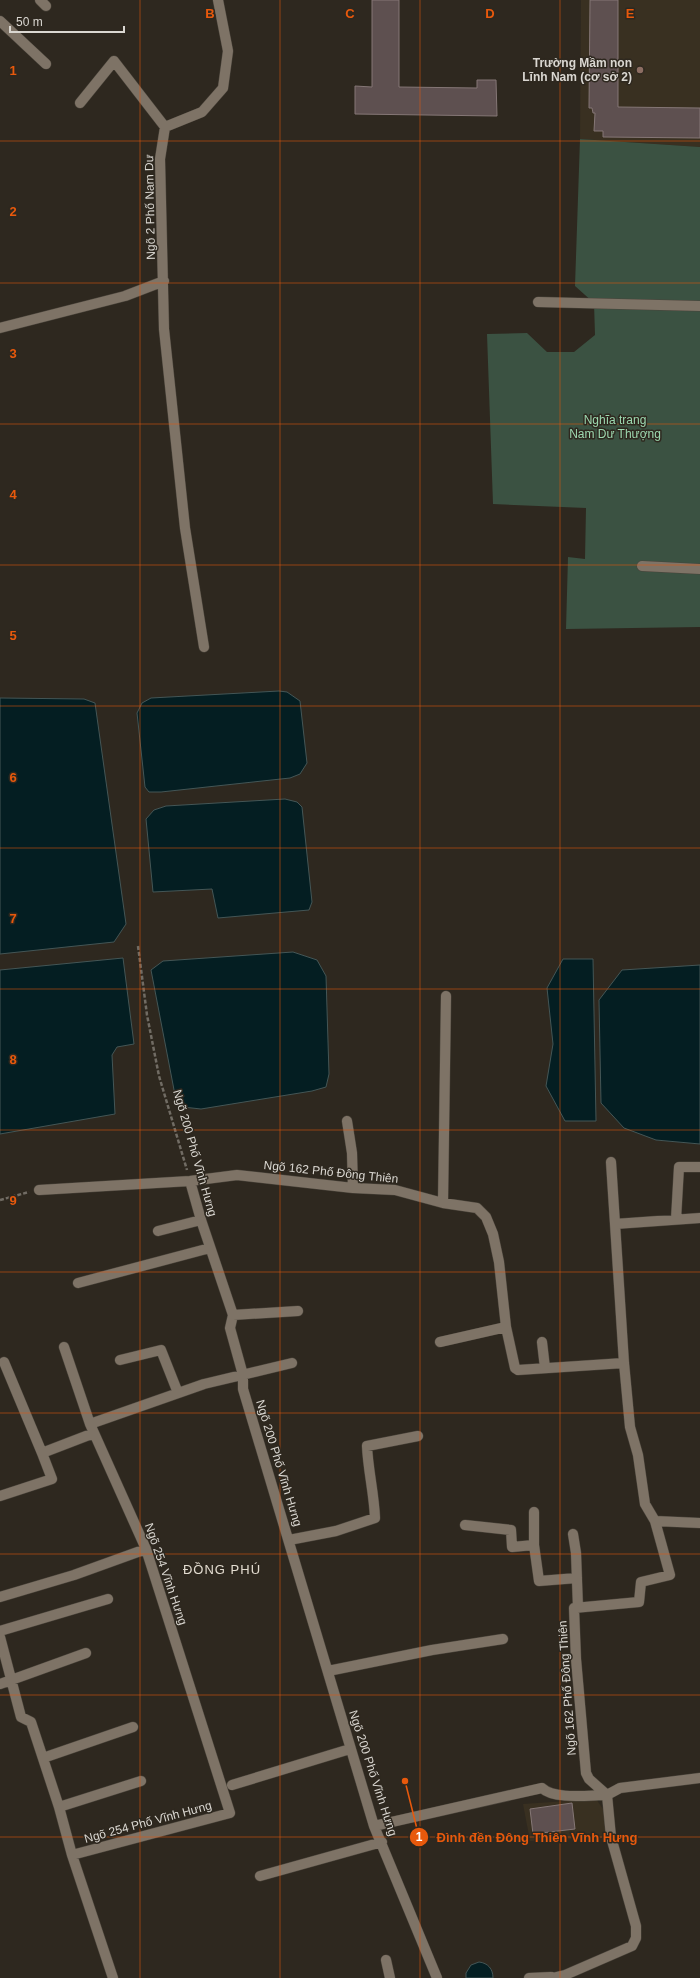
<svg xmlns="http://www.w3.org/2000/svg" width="700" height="1978" viewBox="0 0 700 1978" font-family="Helvetica,sans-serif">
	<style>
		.built { fill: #393021 }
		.green { fill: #3b5242 }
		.water { fill: #041e22; stroke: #445656 }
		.building { fill: #5e5050; stroke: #857776 }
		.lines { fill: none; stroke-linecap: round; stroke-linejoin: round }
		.minor-casing { stroke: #4a443b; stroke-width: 11 }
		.path { stroke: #716c64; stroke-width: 2.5; stroke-dasharray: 4 2; stroke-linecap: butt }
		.minor { stroke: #7e7366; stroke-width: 10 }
		.grid { fill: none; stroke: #e8590c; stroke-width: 1; stroke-opacity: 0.55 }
		.education-dot { fill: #8d6e63; stroke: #2e281f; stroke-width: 1.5 }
		.labels { text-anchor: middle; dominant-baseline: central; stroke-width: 3; stroke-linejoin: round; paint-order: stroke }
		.poi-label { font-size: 12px; font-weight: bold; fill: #dad7d1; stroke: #2e281f; text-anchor: end }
		.street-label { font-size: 12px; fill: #dad7d1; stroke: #2e281f }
		.park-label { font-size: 12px; fill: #9dd9b0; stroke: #2e281f }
		.neighbourhood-label { font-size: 13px; letter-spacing: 1px; fill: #e3dcd0; stroke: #2e281f }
		.grid-label { font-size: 13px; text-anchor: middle; font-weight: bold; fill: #e8590c; stroke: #2e281f; stroke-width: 3; stroke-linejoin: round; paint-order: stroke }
		.leader { fill: none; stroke: #e8590c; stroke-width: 1.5 }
		.callout-dot { fill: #e8590c; stroke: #2e281f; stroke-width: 1.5 }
		.mark-label { font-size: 12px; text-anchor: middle; font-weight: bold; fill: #fff }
		.callout-label { font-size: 13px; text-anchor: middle; font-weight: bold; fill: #e8590c; stroke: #2e281f; stroke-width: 3; stroke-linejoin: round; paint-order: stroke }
	</style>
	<rect width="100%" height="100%" fill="#2e281f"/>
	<path class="built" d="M581,0H700V147L580,139Z
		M596,1799L605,1812L606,1838L530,1841L523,1804Z"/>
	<path class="green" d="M580,139L700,147V627L566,629L568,557L585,559L586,508L493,504L487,334L527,333L547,352H574L595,335L594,303L575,286Z"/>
	<path class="water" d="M279,691L287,692L300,701L307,763L300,774L290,778L161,792H149L145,787L137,713L142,703L151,698Z
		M0,698L84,699L95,703L126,924L114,942L0,954Z
		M285,799L297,802L302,807L312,902L309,910L218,918L212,889L153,892L146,819L154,810L166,806Z
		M293,952L317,960L326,976L329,1074L326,1087L312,1091L201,1109L183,1107L175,1095L151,970L163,961Z
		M123,958L134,1044L117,1047L112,1055L115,1114L0,1134V970Z
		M563,959H593L596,1121H565L546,1086L553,1044L547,988Z
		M700,965V1144L656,1140L624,1128L601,1103L599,1000L622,970Z
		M479,1962C488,1963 493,1969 493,1978H466V1973L471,1965Z"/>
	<path class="building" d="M372,0H399V87L477,88V80H496L497,116L355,114V86L372,87Z
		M590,0H618V107L700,108V138L603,137V131H594L595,113H593L592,108H589Z
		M572,1803L575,1829L533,1834L530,1809Z"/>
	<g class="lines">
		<defs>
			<path id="minor" d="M40,0L46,6
				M0,21L46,64
				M80,103L114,61L165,127
				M538,302L700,306
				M0,328L125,296L164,281
				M642,566L700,569
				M204,647L185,528L164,329L160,159L165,127L202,112L223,88L228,51L218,0
				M347,1121L352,1153L353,1188
				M190,1181L201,1220L233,1315L230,1328L243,1375V1389L374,1826L437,1978
				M39,1190L190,1181L237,1175L353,1188L395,1190L443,1203L477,1208L486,1217L493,1234L499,1262L506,1327L515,1368L518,1370L624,1363
				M443,1203L446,996
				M676,1219L679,1167H700
				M615,1224L700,1218
				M158,1231L201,1220
				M78,1283L210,1248
				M233,1315L298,1311
				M440,1342L506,1327
				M542,1342L545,1368
				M64,1347L90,1424L146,1549L230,1813L72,1855
				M120,1360L161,1350L178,1393
				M4,1362L42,1453L94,1433
				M90,1424L204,1384L292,1363
				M0,1496L52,1479L42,1453
				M534,1512V1545L539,1581L577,1578
				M655,1521L700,1523
				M465,1525L511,1530L512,1547L534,1545
				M573,1534L576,1553L578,1608
				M289,1540L336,1531L375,1518C374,1493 368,1470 367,1446L418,1436
				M0,1597L74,1575L146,1549
				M0,1631L108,1599
				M0,1637L21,1717L31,1722L59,1807L72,1855L113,1978
				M328,1671L432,1650L503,1639
				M0,1684L86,1653
				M43,1758L133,1727
				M232,1785L350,1749
				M607,1795L589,1779L586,1773L576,1659L574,1608L639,1602L641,1582L670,1575L655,1521L645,1504L638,1455L630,1427L624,1363L611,1162
				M59,1807L141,1781
				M374,1826L542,1788C554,1800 590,1795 607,1795
				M260,1876L382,1842
				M386,1960L390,1978
				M529,1978L551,1977
				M552,1978L565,1975L632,1946L636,1938V1926L611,1837L607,1795L620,1788L700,1778"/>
		</defs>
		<use href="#minor" class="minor-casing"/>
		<path class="path" d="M138,946L147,1015L159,1076L187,1170
			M0,1200L29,1192"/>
		<use href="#minor" class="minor"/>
	</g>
	<path class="grid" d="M140,0V1978M280,0V1978M420,0V1978M560,0V1978M0,141H700M0,283H700M0,424H700M0,565H700M0,706H700M0,848H700M0,989H700M0,1130H700M0,1272H700M0,1413H700M0,1554H700M0,1695H700M0,1837H700"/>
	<circle class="education-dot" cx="640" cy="70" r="4"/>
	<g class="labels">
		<g class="poi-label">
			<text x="632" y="63">Trường Mầm non<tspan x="632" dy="14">Lĩnh Nam (cơ sở 2)</tspan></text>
		</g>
		<g class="street-label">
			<text transform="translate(150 207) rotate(-91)">Ngõ 2 Phố Nam Dư</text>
			<text transform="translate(195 1153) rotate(74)">Ngõ 200 Phố Vĩnh Hưng</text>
			<text transform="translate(331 1172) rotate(6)">Ngõ 162 Phố Đông Thiên</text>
			<text transform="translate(279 1463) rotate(73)">Ngõ 200 Phố Vĩnh Hưng</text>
			<text transform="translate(166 1574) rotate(71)">Ngõ 254 Vĩnh Hưng</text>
			<text transform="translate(567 1688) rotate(-94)">Ngõ 162 Phố Đông Thiên</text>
			<text transform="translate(373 1773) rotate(72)">Ngõ 200 Phố Vĩnh Hưng</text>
			<text transform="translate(148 1822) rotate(-15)">Ngõ 254 Phố Vĩnh Hưng</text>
		</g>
		<g class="park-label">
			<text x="615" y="420">Nghĩa trang<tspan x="615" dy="14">Nam Dư Thượng</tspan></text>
		</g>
		<g class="neighbourhood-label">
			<text x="222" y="1569">ĐỒNG PHÚ</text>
		</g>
	</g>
	<g class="grid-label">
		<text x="210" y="18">B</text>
		<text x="350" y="18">C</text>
		<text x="490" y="18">D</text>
		<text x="630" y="18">E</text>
		<text x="13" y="75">1</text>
		<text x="13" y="216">2</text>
		<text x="13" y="358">3</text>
		<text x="13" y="499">4</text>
		<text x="13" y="640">5</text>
		<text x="13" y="782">6</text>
		<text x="13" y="923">7</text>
		<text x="13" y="1064">8</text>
		<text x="13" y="1205">9</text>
	</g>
	<path class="leader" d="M405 1781L419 1837"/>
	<g class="callout-dot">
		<circle cx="405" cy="1781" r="4"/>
		<circle cx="419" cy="1837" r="10"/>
	</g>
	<g class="mark-label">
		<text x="419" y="1841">1</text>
	</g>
	<g class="callout-label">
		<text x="537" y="1842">Đình đền Đông Thiên Vĩnh Hưng</text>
	</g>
	<path d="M10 26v6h114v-6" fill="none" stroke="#dad7d1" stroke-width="2"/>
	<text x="16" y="26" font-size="12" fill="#dad7d1" stroke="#2e281f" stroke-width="3" paint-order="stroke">50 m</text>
</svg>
